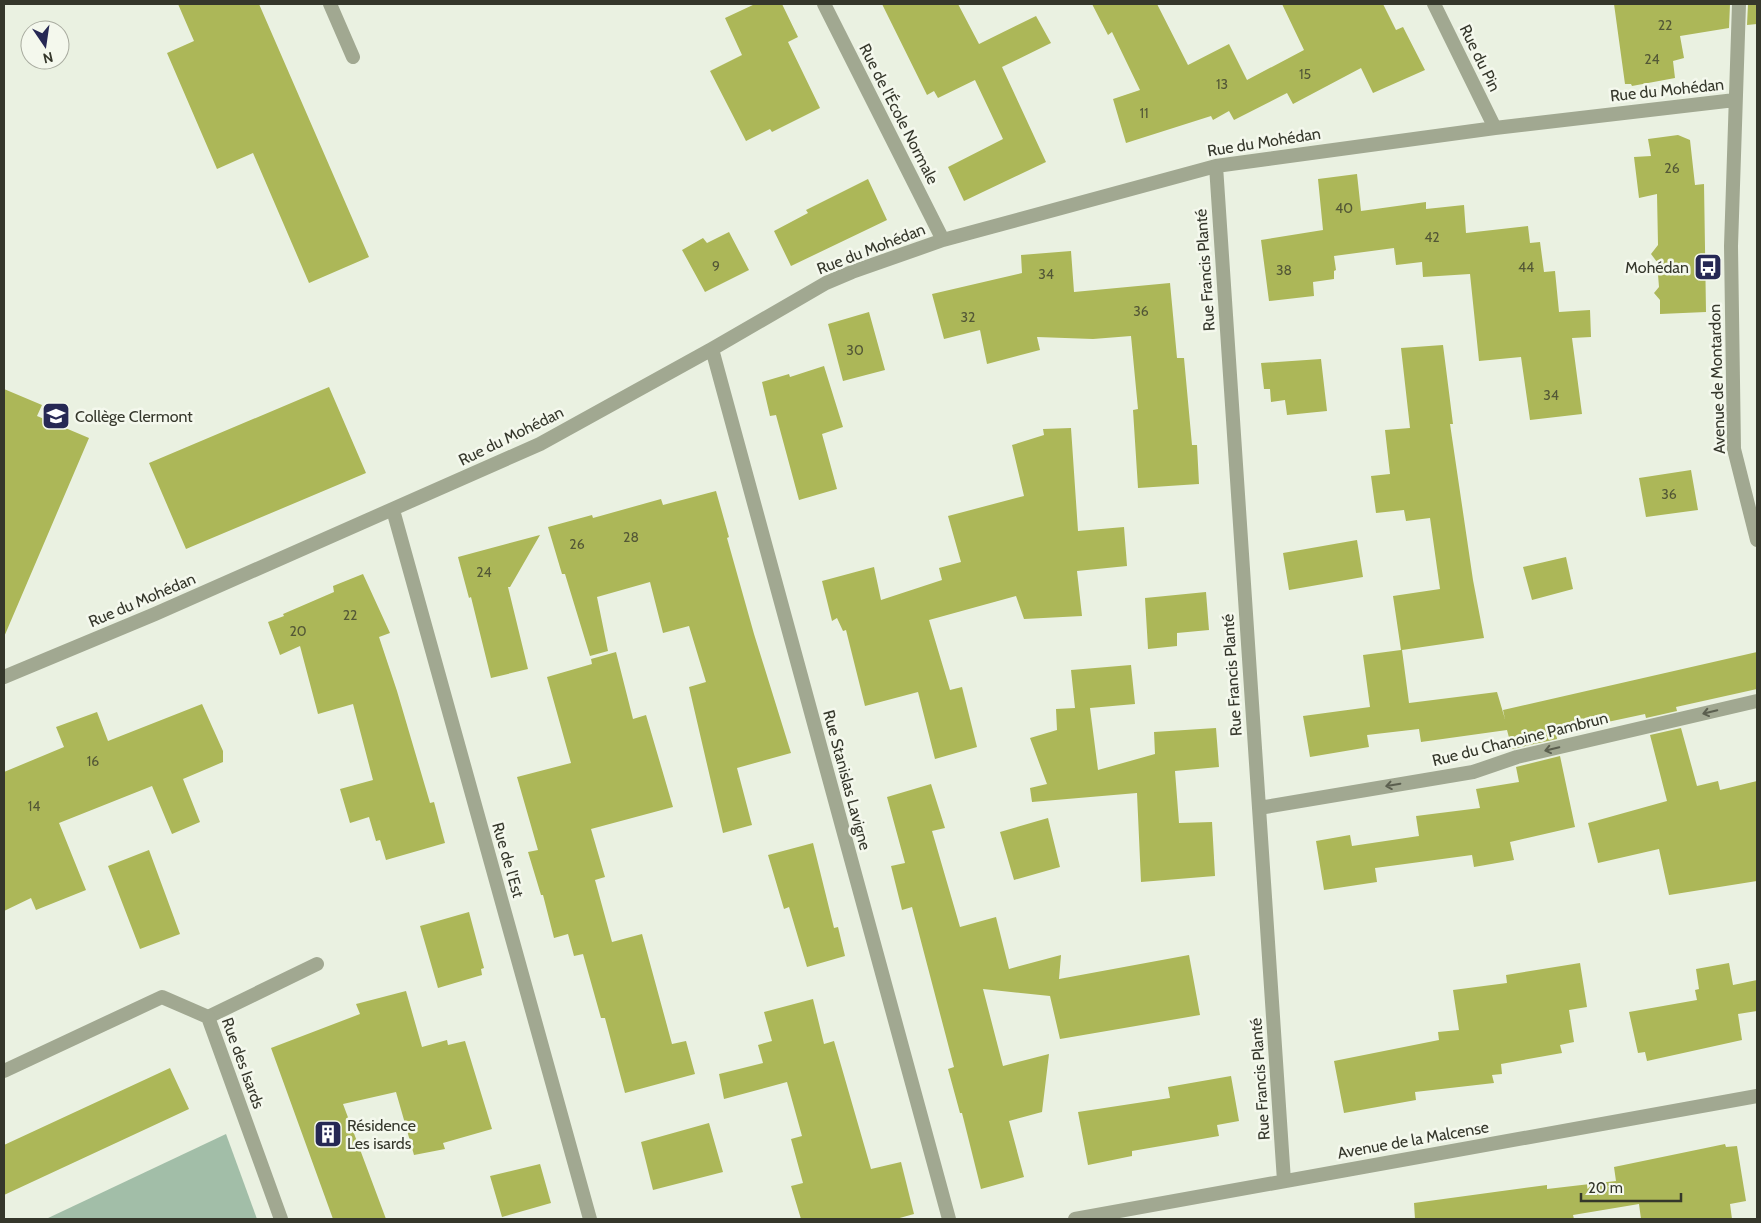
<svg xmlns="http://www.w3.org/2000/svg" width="1761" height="1223" viewBox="0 0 1761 1223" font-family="Cabin,sans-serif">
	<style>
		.green { fill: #a2bea8 }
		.building { fill: #acb758 }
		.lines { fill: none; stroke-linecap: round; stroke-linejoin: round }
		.service { stroke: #a1a891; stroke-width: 14 }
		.minor { stroke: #a1a891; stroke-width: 14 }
		.oneway { stroke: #5b5f4f }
		.labels { text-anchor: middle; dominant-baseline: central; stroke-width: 5; stroke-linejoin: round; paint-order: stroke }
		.number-label { font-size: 14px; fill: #535736 }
		.street-label { font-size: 16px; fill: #35372b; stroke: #f4f8ed }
		.poi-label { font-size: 16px; fill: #35372b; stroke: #f4f8ed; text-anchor: start }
	</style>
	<rect width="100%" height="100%" fill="#eaf1e1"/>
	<path class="green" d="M226,1134L257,1219H46Z"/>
	<path class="building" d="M178,4H259L369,257L309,283L253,153L217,169L167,53L194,41Z
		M755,4H782L798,37L788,42L820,108L772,132L770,129L746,141L710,71L742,55L725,18Z
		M882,4H958L979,44L1036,16L1051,43L1002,67L1046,162L964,201L948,167L1003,139L975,80L938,98L934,91L927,95Z
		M1092,4H1157L1188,65L1229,44L1247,80L1304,50L1282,4H1383L1396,30L1403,27L1425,70L1373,93L1361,68L1293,104L1287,93L1234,120L1229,111L1213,120L1211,116L1126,143L1113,99L1140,90L1112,32L1108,35Z
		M1614,4H1730L1729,28L1680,36L1684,58L1673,61L1675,78L1632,86L1631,84H1625Z
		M1748,4H1757V24L1747,25Z
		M1678,135L1690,140L1695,185L1704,184L1706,312L1660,314V300L1654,293L1659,287L1657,262L1651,254L1658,245L1657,194L1639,198L1634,157L1651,156L1648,139Z
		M1357,174L1361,211L1426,202V209L1464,205L1466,233L1528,226L1530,243L1540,242L1544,272L1555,271L1559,312L1590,310L1591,337L1572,338L1582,414L1530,420L1521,357L1479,361L1470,274L1423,277L1422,262L1396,265L1394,248L1334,256L1336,270L1334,271V279L1313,282L1314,296L1269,301L1261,240L1323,230L1318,179Z
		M868,179L887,220L791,266L774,231L808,213L806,210Z
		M729,232L749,270L705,292L682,250L703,238L707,243Z
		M1071,251L1074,292L1170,283L1177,358H1184L1192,445H1197L1199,484L1138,488L1133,410L1138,409L1131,336L1093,339L1037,337L1040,350L987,364L980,330L944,339L932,294L1022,273L1021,255Z
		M869,312L885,370L843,381L828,324Z
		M1443,345L1453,424H1450L1473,580L1484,638L1402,650L1409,703L1497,692L1505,719L1503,710L1757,652V689L1676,707L1677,711L1646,718L1645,714L1556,733L1557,739L1512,749L1507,730L1421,742L1419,729L1367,735L1369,747L1310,757L1303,716L1370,707L1363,655L1401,650L1393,596L1440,589L1430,518L1406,521L1404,510L1376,513L1371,476L1390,474L1385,430L1410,428L1401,348Z
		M1321,359L1327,411L1287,415L1285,400L1271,402L1270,389H1264L1261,363Z
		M824,366L843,427L822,434L837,489L799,500L776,415L770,416L762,382L789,374L790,377Z
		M329,387L366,473L186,549L149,463Z
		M4,389L42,405L37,416L89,438L4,637Z
		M1071,428L1078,531L1124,527L1127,566L1077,571L1082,616L1024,619L1016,596L929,620L950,690L962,687L977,747L935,759L918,692L865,706L846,630L843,631L837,618L832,621L822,581L874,567L881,600L942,580L939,568L961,562L948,516L1024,496L1012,445L1044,435L1043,429Z
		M1691,470L1698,510L1646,517L1639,478Z
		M716,491L729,537L727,538L754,634L791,753L737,768L752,825L723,833L689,687L706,682L689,626L663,633L650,582L597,597L608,651L590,656L565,574H562L548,527L592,515L593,518L661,499L663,505Z
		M540,535L510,587H508L528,669L491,678L471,597L469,598L458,557Z
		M1357,540L1363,577L1289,590L1283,553Z
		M1566,557L1573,589L1532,600L1523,567Z
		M363,574L390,633L379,637L397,691L430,803L434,802L445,843L386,860L380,840L376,841L369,817L350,823L340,789L373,780L353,704L318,714L300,646L280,655L268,622L284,616L283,614L334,592L333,586Z
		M1206,592L1209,630L1177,633V646L1148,649L1145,598Z
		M616,652L633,719L646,715L673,807L591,829L605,877L595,880L612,942L642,934L672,1044L686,1041L695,1074L625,1093L605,1018H601L583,954L574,956L568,934L554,938L543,895H541L528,852L538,850L517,777L571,763L547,677L592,664L591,659Z
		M1131,665L1135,704L1090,708L1098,770L1155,754L1154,732L1216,728L1219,767L1175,771L1179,823L1212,822L1215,876L1141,882L1137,793L1032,802L1030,788L1047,784L1030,738L1057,730L1056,709L1075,708L1071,670Z
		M202,704L223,751V762L183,779L200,822L172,834L152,786L59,823L86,890L36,910L31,898L4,911V772L64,747L56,727L97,712L108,741Z
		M1681,728L1697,786L1718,781L1720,790L1757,781V881L1669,895L1659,849L1598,863L1588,823L1667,801L1650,735Z
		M1560,756L1575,827L1510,842L1514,860L1474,867L1472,855L1375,868L1377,882L1324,890L1316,841L1350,835L1352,846L1419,836L1416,816L1480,808L1476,789L1519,782L1516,767Z
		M931,784L945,828L932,831L960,927L996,917L1009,969L1061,955L1059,979L1189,955L1200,1015L1060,1039L1050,996L983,989L1003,1066L1049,1054L1042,1112L1009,1121L1024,1177L981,1189L962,1113H960L948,1069L954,1067L912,907L902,910L891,866L905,863L887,797Z
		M1048,818L1060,867L1014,880L1000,832Z
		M813,843L834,928L838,927L845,956L807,967L789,907L784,909L768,855Z
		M149,850L180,934L140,949L108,866Z
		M469,912L484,968L481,969L482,975L438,988L420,926Z
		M1580,963L1587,1007L1569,1010L1574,1042L1560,1045L1562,1053L1501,1064L1502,1074L1492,1075L1494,1083L1415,1092L1416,1100L1344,1113L1334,1061L1439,1040L1438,1032L1459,1030L1453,990L1507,983L1506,975Z
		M1729,963L1733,985L1757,980V1011L1738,1014L1742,1040L1647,1061L1645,1052L1638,1053L1629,1012L1697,1000L1695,990L1699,989L1696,969Z
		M406,991L422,1047L447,1040L448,1045L465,1041L492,1129L443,1143L445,1149L414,1155L396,1092L343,1104L386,1219H333L271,1048L360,1014L356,1004Z
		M813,999L824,1044L834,1041L871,1169L901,1162L914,1214L896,1219H801L791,1186L803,1183L791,1139L802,1136L787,1082L724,1099L719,1074L763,1063L758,1045L772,1041L764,1012Z
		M170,1068L189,1109L4,1195V1145Z
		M1231,1076L1239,1121L1217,1125L1219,1136L1132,1151V1156L1088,1165L1078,1112L1170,1098L1168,1087Z
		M709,1123L723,1172L653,1190L641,1142Z
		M1725,1144L1726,1147L1737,1146L1746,1201L1730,1204L1732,1219H1641L1639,1204L1573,1215L1574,1219H1415L1414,1203L1547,1185V1189L1616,1181L1614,1167Z
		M540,1164L551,1203L502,1217L490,1176Z"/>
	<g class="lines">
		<path class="service" d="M330,4L353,57
			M208,1017L317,964"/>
		<path class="minor" d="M824,4L943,240
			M1434,4L1495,128
			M1739,4L1731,246L1734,449L1757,540
			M1216,166L1284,1181
			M712,349L949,1219
			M393,510L590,1219
			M4,677L155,614L540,444L712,349L826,283L852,272L943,240L1216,166L1495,128L1735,100
			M1259,808L1473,772L1517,757L1757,701
			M4,1071L162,997L208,1017L281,1219
			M1075,1219L1757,1096"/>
	</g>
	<defs><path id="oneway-shaft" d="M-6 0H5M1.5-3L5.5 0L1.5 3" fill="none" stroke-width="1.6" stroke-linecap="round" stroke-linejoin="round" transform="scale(1.25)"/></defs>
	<g class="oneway">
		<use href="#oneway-shaft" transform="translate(1710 712) rotate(167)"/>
		<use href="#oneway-shaft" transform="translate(1552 749) rotate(167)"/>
		<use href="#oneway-shaft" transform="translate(1393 785) rotate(170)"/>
	</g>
	<defs>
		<symbol id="bus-square" viewBox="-11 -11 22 22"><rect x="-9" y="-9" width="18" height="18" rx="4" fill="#262854" stroke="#f4f8ed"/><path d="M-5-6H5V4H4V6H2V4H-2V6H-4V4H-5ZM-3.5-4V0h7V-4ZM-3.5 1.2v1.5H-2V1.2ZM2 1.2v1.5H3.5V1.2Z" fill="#fff"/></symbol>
		<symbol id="school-square" viewBox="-11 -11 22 22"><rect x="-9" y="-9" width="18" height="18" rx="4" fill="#262854" stroke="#f4f8ed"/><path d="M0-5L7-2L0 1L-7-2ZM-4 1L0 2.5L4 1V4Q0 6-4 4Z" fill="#fff"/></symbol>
		<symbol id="building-square" viewBox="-11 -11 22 22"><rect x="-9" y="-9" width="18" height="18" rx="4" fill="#262854" stroke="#f4f8ed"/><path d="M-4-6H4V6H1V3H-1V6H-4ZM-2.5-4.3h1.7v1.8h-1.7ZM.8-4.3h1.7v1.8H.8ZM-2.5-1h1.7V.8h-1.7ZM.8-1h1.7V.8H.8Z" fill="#fff"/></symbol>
	</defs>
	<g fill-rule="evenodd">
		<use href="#bus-square" x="1692" y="251" width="32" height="32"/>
		<use href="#school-square" x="40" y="400" width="32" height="32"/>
		<use href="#building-square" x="312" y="1118" width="32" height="32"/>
	</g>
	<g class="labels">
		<g class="number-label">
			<text x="1665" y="25">22</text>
			<text x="1652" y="59">24</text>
			<text x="1305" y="74">15</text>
			<text x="1222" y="84">13</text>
			<text x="1144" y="113">11</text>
			<text x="1672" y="168">26</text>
			<text x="1344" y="208">40</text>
			<text x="1432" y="237">42</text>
			<text x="716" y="266">9</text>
			<text x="1526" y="267">44</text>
			<text x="1284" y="270">38</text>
			<text x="1046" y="274">34</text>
			<text x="1141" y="311">36</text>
			<text x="968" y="317">32</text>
			<text x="855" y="350">30</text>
			<text x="1551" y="395">34</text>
			<text x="1669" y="494">36</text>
			<text x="631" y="537">28</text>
			<text x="577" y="544">26</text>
			<text x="484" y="572">24</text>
			<text x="350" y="615">22</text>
			<text x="298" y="631">20</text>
			<text x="93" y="761">16</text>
			<text x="34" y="806">14</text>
		</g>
		<g class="street-label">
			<text transform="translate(1480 58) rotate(64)">Rue du Pin</text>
			<text transform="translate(1667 90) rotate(-6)">Rue du Mohédan</text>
			<text transform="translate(899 114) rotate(63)">Rue de l'École Normale</text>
			<text transform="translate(1264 142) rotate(-9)">Rue du Mohédan</text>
			<text transform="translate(871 249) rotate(-21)">Rue du Mohédan</text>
			<text transform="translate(1205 270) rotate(-94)">Rue Francis Planté</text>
			<text transform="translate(1717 379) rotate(-92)">Avenue de Montardon</text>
			<text transform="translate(511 436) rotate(-26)">Rue du Mohédan</text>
			<text transform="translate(142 600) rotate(-23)">Rue du Mohédan</text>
			<text transform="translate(1232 675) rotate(-94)">Rue Francis Planté</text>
			<text transform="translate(1520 739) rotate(-14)">Rue du Chanoine Pambrun</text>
			<text transform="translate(847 780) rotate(75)">Rue Stanislas Lavigne</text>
			<text transform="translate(508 860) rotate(74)">Rue de l'Est</text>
			<text transform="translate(243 1063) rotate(70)">Rue des Isards</text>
			<text transform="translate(1260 1079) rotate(-94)">Rue Francis Planté</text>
			<text transform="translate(1413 1140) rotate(-10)">Avenue de la Malcense</text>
		</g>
		<g class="poi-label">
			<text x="1689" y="267" text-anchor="end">Mohédan</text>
			<text x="75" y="416">Collège Clermont</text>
			<text x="347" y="1125">Résidence<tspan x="347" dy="18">Les isards</tspan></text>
		</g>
	</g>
	<rect width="1761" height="1223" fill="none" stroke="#35372b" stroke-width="10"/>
	<g transform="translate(45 45) rotate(167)"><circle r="24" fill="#f4f8ed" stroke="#a8ab9f"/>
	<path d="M0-4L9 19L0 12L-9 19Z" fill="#262854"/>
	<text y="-8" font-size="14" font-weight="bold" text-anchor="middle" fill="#35372b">N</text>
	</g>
	<path d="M1581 1193v8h100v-8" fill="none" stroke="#35372b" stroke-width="2.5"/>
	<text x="1588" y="1193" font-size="15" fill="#35372b" stroke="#f4f8ed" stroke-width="4" paint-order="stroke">20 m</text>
</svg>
